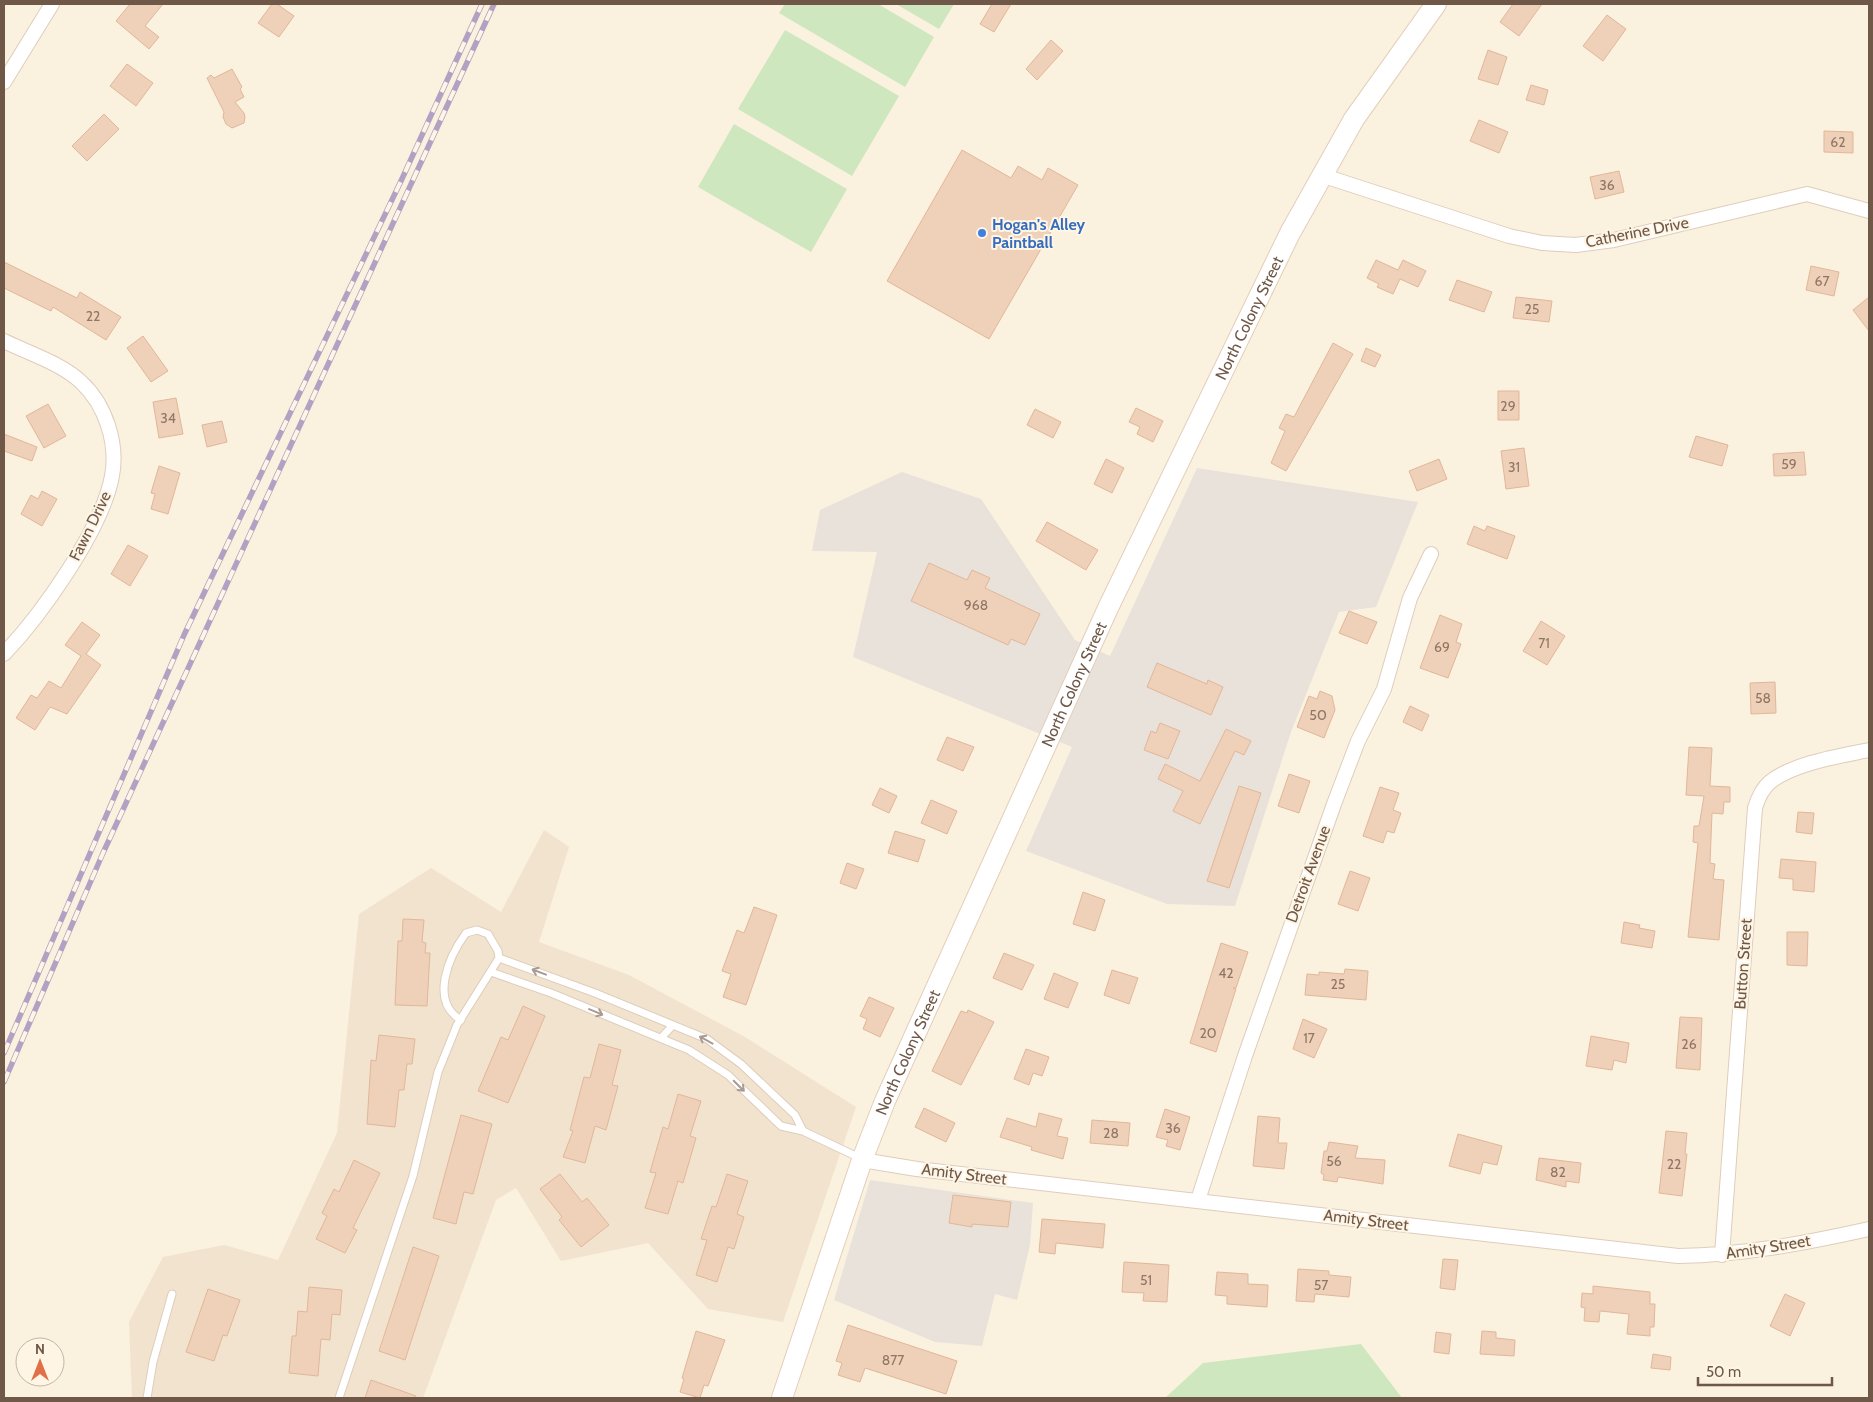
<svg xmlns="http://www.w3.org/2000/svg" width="1873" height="1402" viewBox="0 0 1873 1402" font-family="Cabin,sans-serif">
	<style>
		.residential { fill: #f2e3ce }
		.industrial { fill: #e9e2db }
		.green { fill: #cee7bf }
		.building { fill: #efd0b8; stroke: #e1b799 }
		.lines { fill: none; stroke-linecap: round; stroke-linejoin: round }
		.service-casing { stroke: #decdbc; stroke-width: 9 }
		.minor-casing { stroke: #decdbc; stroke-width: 16 }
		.secondary-casing { stroke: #e3ceba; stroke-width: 22 }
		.service { stroke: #fff; stroke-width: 7 }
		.minor { stroke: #fff; stroke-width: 14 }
		.secondary { stroke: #fff; stroke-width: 20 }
		.rail-casing { stroke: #b3a0c2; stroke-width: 5.5 }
		.rail { stroke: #fef5e5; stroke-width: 4; stroke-dasharray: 11; stroke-linecap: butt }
		.oneway { stroke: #a99b91 }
		.shop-dot { fill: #3f7fe0; stroke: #fef5e5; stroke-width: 2 }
		.labels { text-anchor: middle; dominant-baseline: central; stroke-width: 4; stroke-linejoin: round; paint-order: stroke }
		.number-label { font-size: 14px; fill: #907664 }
		.shop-label { font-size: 16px; font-weight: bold; fill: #366cbe; stroke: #fef5e5; text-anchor: start }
		.street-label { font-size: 16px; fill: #705848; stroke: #fef5e5 }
	</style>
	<rect width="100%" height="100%" fill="#fbf1df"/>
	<path class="residential" d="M544,830L569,847L539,942L629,975L745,1037L856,1107L783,1322L708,1309L648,1243L561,1261L516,1188L496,1200L423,1398H132L129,1322L163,1257L224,1245L278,1260L337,1133L359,914L431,868L501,912Z"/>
	<path class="industrial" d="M1197,468L1418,502L1376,607L1339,612L1291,732L1235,906L1167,904L1026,851L1072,747L853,657L877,552L812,551L820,510L902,472L981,499L1075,640L1110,656Z
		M870,1180L1033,1203L1030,1245L1017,1300L995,1294L982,1346L935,1342L834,1300Z"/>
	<path class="green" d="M785,4H878L934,37L905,87L779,13Z
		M896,4H954L939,29Z
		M785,30L899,96L852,176L738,109Z
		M734,124L847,189L811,252L698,187Z
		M1361,1344L1402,1398H1165L1203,1363Z"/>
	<path class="building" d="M130,4H163L145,26L159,37L149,49L116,21Z
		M272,4H277L294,16L279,37L258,23Z
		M992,4H1011L994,32L980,24Z
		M1513,4H1542L1519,36L1500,22Z
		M1607,15L1626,29L1603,61L1583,46Z
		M1051,40L1063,51L1037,80L1026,69Z
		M1488,50L1507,57L1498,85L1478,79Z
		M127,64L153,83L136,106L110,86Z
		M232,69L242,87L240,89L244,97L235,102L244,113L245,117L244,123L232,128L226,124L223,117L224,112L207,78L211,75L214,78Z
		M1531,85L1548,90L1544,105L1526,100Z
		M104,114L119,129L87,161L72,146Z
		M1479,120L1508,132L1499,153L1470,141Z
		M1824,131L1853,132V153L1824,152Z
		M962,150L1011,178L1018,166L1042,180L1048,168L1078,185L989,339L887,281Z
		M1619,171L1624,192L1595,199L1590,177Z
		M1376,260L1398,270L1403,260L1426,271L1418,287L1400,279L1393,294L1377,287L1379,284L1367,278Z
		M4,262L77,298L80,292L121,317L106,340L53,307L51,311L4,288Z
		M1811,266L1839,272L1834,296L1806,290Z
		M1457,280L1492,292L1484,312L1449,300Z
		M1516,297L1552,301L1549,322L1513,318Z
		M1869,297V331L1853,310Z
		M143,336L168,371L151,382L127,348Z
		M1333,343L1353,354L1286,471L1271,463L1285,431L1279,428L1286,414L1294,417Z
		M1366,348L1381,355L1375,367L1361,361Z
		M1498,391H1519V420H1498Z
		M176,398L183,434L159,438L153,402Z
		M48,404L66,436L44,448L26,416Z
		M1136,408L1163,421L1153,442L1137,434L1140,427L1129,422Z
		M1035,409L1061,422L1053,438L1027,425Z
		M222,421L227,442L207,447L202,425Z
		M4,434L37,447L32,461L4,451Z
		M1696,436L1728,445L1722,466L1689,457Z
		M1524,448L1529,486L1506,489L1501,451Z
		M1804,452L1806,475L1774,476L1773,454Z
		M1106,459L1124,468L1112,493L1094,484Z
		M1439,459L1447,479L1417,491L1409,471Z
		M159,466L180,473L168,514L151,509L155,494L151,493Z
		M42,491L57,499L42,526L21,514L31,495L38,499Z
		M1047,522L1098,550L1086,570L1036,541Z
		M1474,526L1485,531L1487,526L1515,536L1507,559L1467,544Z
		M128,545L148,556L130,586L111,574Z
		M929,563L967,580L972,570L990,578L985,588L1040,614L1025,645L1011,639L1008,645L911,601Z
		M1349,611L1377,622L1367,644L1339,633Z
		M1440,615L1462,624L1456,642L1461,644L1448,678L1420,668Z
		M1541,621L1565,636L1547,665L1523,651Z
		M82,622L100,635L86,654L101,665L67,714L50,707L35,730L16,718L31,695L37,698L49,681L61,688L81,656L65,645Z
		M1157,663L1207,684L1208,680L1223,687L1211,715L1147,687Z
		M1775,682L1776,713L1751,714L1750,683Z
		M1320,691L1332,696L1335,710L1324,738L1297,727L1309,696L1317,699Z
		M1410,706L1429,715L1422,731L1403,722Z
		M1160,723L1180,731L1168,759L1144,750L1151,731L1156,733Z
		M1226,729L1251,741L1244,755L1235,751L1200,824L1173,811L1183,791L1158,779L1165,764L1200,781Z
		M947,737L974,747L963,771L937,760Z
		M1689,747L1712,748L1710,786L1730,787V802H1724L1723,814L1712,813L1710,863L1715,864L1713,879L1724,880L1719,940L1688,937L1698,843L1693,842L1694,826H1699L1704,796L1686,795Z
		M1289,774L1310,781L1299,813L1278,806Z
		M1239,786L1261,793L1229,888L1207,881Z
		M1380,787L1399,793L1393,810L1401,813L1394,833L1387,831L1383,843L1363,836Z
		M880,788L897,796L889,813L872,805Z
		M931,800L957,811L947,834L921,823Z
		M1798,812L1814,813L1812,834L1796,832Z
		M895,831L925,840L918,862L888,853Z
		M1781,859L1816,862L1814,892L1793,890V879L1779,878Z
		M847,863L864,869L856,889L840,883Z
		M1350,871L1370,878L1358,911L1338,904Z
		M1083,892L1105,900L1095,931L1073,924Z
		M754,907L777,915L746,1005L723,997L731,974L722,971L737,930L744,933Z
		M403,919L424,920L422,942L426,943L425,953H430L427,1006L395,1005L398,941H402Z
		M1624,922L1640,925L1639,928L1655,931L1652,948L1621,943Z
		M1787,932H1808L1807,966L1787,965Z
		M1221,943L1248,952L1236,988H1233L1236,989L1216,1052L1190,1043Z
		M1004,953L1034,965L1022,990L993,978Z
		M1345,969L1368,971L1366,1000L1305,995L1307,974L1319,975V972L1344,974Z
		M1112,970L1138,978L1129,1004L1104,995Z
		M1054,973L1078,983L1068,1008L1044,999Z
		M869,997L894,1008L880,1037L863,1029L867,1019L860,1016Z
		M523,1006L545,1016L508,1103L478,1091L501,1037L508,1040Z
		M968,1010L994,1022L961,1085L932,1071L961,1011L967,1013Z
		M1680,1017L1702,1018L1700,1070L1676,1068Z
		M1303,1019L1327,1029L1314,1058L1293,1049Z
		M379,1035L415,1039L412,1064H407L404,1090H399L395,1127L367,1124L371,1060L376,1061Z
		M1591,1036L1629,1043L1626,1063L1614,1060L1612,1070L1586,1066Z
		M599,1044L621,1050L612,1085L618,1086L606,1130L595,1126L585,1163L563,1157L573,1131L570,1130L584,1077L590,1078Z
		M1026,1049L1049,1057L1042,1076L1033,1073L1029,1085L1014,1079Z
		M678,1094L701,1101L690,1136L696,1138L683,1183L678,1181L668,1214L645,1208L656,1173L650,1172L663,1127L668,1129Z
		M924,1108L955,1123L946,1142L915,1127Z
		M1165,1109L1190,1117L1180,1150L1166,1146L1168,1140L1156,1137Z
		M1039,1113L1062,1119L1057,1136L1068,1138L1063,1159L1031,1150L1032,1147L1000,1137L1007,1118L1036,1127Z
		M461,1115L492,1124L473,1194L464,1192L456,1224L433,1218Z
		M1258,1116L1280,1118L1278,1143H1287L1284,1169L1253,1166Z
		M1092,1120L1130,1123L1128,1146L1090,1143Z
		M1666,1131L1687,1133L1685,1154H1687L1682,1196L1659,1193Z
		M1458,1134L1502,1146L1497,1165L1483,1162L1480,1174L1449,1166Z
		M1329,1142L1358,1146L1355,1158L1385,1160L1383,1184L1338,1177L1337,1182L1323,1180L1324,1175L1321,1173L1324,1151H1327Z
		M1539,1158L1581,1163L1579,1183L1566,1181V1187L1536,1180Z
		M354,1160L380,1173L353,1228L357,1230L345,1253L316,1239L327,1216L322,1213L334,1189L339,1192Z
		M560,1174L582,1202L587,1198L609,1225L581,1247L559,1220L562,1217L540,1189Z
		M727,1174L748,1181L737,1214L744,1217L734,1249L728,1247L717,1282L696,1275L707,1240L701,1239L712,1206L716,1207Z
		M953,1195L1011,1202L1008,1227L972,1224V1227L949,1223Z
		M1042,1219L1105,1224L1103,1248L1056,1243L1055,1254L1039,1252Z
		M413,1247L439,1256L405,1360L379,1351Z
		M1443,1259L1458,1260L1455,1290L1440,1288Z
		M1124,1262L1169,1265L1167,1302L1143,1301L1144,1293L1122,1292Z
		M1298,1269L1329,1271V1275L1351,1277L1349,1297L1315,1294L1314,1302L1296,1301Z
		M1217,1272L1248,1274V1284L1268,1285L1267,1307L1227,1304V1296L1215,1295Z
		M1593,1286L1650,1292V1304H1655L1654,1327H1650V1336L1627,1334L1629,1314L1600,1311L1599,1322L1584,1321L1585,1308L1581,1307L1582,1293L1593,1294Z
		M309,1287L342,1290L340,1315L332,1314L330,1340L321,1339L318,1376L289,1373L292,1336H296L298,1311L307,1312Z
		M208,1289L240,1300L227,1336L223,1335L214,1361L186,1352Z
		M1785,1294L1805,1303L1790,1336L1770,1326Z
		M848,1325L957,1361L946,1394L865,1368L860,1382L838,1375L842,1363L836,1361Z
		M696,1331L725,1340L708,1386L704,1385L700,1398L680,1392L684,1379L682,1378Z
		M1482,1331L1496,1332V1338L1515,1340L1514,1356L1480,1354Z
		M1436,1332L1451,1334L1449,1354L1434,1352Z
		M1653,1354L1671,1357L1670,1370L1651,1368Z
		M371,1380L416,1396L415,1398H365Z"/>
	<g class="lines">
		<defs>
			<path id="service" d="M491,972L551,993L689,1050L728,1075L781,1126L803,1131L795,1115L741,1064L707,1039L595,993L499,958
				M661,1038L673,1025
				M803,1131L860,1158
				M147,1398L153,1362L172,1294
				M339,1398L413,1176L438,1072L457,1025L499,958L498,951L488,934L477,930L466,933C449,956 429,1001 461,1020"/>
			<path id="minor" d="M4,82L52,4
				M1321,175L1509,236L1542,243L1576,245L1614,240L1807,194L1869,211
				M4,341C28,353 61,363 81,382C106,405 118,444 112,476C102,530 41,615 4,654
				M862,1160L917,1169L1678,1256C1744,1255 1806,1243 1869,1229
				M1198,1200L1245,1056L1334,804L1358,741L1384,689L1410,598L1431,554
				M1722,1255L1755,808C1758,798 1762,789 1770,782C1794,763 1840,756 1869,750"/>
			<g id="secondary">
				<path id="s1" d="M782,1398L862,1160L885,1101L1108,608L1290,233L1354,119L1436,4"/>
			</g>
		</defs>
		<use href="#service" class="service-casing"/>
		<use href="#minor" class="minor-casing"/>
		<use href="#secondary" class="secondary-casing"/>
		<use href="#service" class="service"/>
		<use href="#minor" class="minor"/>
		<use href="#secondary" class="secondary"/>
		<defs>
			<path id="rail" d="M4,1053L184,635L401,181L482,4
				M4,1082L103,853L494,4"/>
		</defs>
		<use href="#rail" class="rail-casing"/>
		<use href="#rail" class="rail"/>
	</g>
	<defs><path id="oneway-shaft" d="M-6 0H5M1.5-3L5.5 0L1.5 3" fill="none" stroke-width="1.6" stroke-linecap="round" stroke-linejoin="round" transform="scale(1.25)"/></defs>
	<g class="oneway">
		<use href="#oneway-shaft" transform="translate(539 972) rotate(-159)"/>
		<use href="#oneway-shaft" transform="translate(596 1012) rotate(23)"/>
		<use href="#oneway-shaft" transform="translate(706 1040) rotate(-151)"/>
		<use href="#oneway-shaft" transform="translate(739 1086) rotate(45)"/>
	</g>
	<circle class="shop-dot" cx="982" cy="233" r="5"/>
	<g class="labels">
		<g class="number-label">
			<text x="1838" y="142">62</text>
			<text x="1607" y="185">36</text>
			<text x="1822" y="281">67</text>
			<text x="1532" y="309">25</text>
			<text x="93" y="316">22</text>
			<text x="1508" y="406">29</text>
			<text x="168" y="418">34</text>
			<text x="1789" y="464">59</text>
			<text x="1514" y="467">31</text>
			<text x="976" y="605">968</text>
			<text x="1544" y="643">71</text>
			<text x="1442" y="647">69</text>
			<text x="1763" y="698">58</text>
			<text x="1318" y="715">50</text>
			<text x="1226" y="973">42</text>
			<text x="1338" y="984">25</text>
			<text x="1208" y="1033">20</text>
			<text x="1309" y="1038">17</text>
			<text x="1689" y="1044">26</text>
			<text x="1173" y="1128">36</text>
			<text x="1111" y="1133">28</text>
			<text x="1334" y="1161">56</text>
			<text x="1674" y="1164">22</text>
			<text x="1558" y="1172">82</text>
			<text x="1146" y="1280">51</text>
			<text x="1321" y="1285">57</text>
			<text x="893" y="1360">877</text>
		</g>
		<g class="shop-label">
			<text x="992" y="224">Hogan's Alley<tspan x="992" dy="18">Paintball</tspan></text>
		</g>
		<g class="street-label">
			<text transform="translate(1637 232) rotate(-11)">Catherine Drive</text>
			<text stroke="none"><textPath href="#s1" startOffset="1178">North Colony Street</textPath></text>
			<text transform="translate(90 526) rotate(-64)">Fawn Drive</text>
			<text stroke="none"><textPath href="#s1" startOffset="772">North Colony Street</textPath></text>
			<text transform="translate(1308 874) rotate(-70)">Detroit Avenue</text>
			<text transform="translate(1743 964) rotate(-86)">Button Street</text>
			<text stroke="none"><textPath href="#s1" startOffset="368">North Colony Street</textPath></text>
			<text transform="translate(964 1174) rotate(7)">Amity Street</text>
			<text transform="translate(1366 1220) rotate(7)">Amity Street</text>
			<text transform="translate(1768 1247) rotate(-9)">Amity Street</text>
		</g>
	</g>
	<rect width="1873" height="1402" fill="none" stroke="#705848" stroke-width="10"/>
	<g transform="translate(40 1362)"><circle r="24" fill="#fef5e5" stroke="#c5b6a6"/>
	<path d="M0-4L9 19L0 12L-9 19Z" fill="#e16f48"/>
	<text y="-8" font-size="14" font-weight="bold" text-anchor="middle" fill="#705848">N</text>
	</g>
	<path d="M1698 1377v8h134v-8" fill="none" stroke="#705848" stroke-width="2.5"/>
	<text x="1706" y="1377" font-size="15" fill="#705848" stroke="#fef5e5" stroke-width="4" paint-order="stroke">50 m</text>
</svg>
